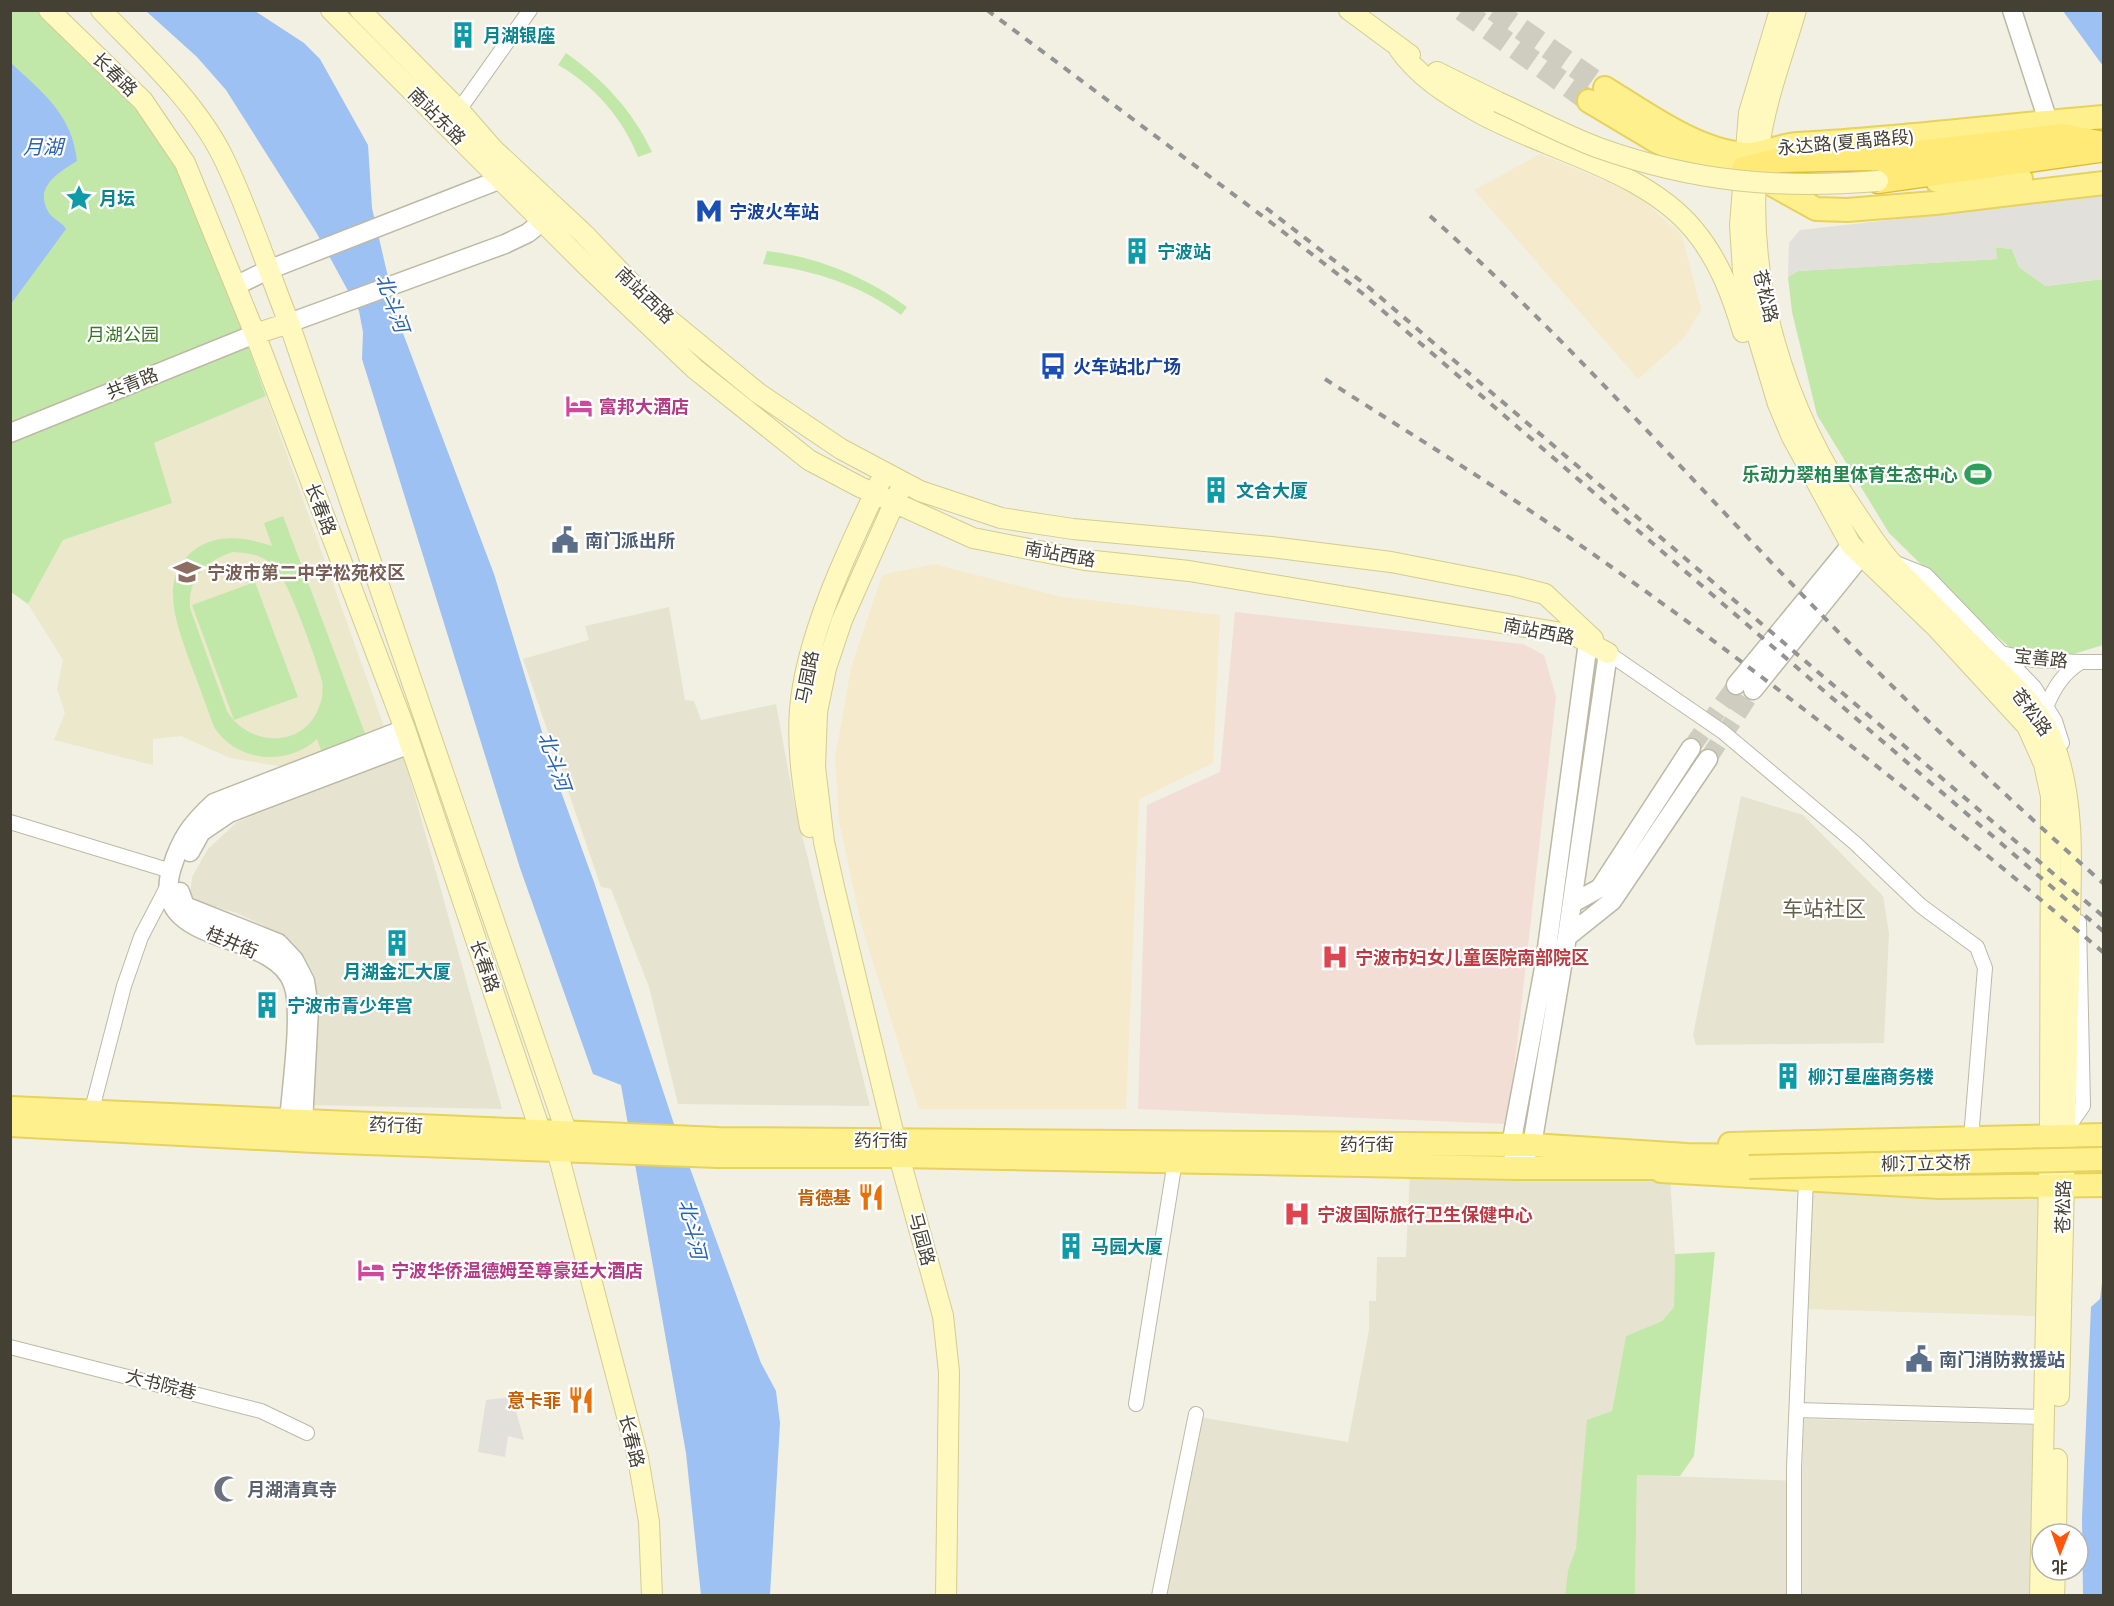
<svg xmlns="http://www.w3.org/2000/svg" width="2114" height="1606" viewBox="0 0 2114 1606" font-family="Mulish,'Noto Sans SC',sans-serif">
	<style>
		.residential { fill: #e6e3d0 }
		.commercial { fill: #f5eacc }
		.education { fill: #ece8cc }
		.medical { fill: #f3ded5 }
		.green { fill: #c2e8a9; fill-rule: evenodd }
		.parking { fill: #e2e0db }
		.water { fill: #9cc1f2 }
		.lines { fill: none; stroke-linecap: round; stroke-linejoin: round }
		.tertiary-tunnel { stroke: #cfcdbf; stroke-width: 18; stroke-dasharray: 18 9; stroke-linecap: butt }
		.primary-tunnel { stroke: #cfcdbf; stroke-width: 22; stroke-dasharray: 22 11; stroke-linecap: butt }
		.minor-casing { stroke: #bdb9a5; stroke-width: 16 }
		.tertiary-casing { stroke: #bdb9a5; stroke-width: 21 }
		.secondary-casing { stroke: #d4cc90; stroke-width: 22 }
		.primary-casing { stroke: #e6d25c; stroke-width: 26 }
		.trunk-casing { stroke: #e1bb2d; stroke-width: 27 }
		.minor { stroke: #fff; stroke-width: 14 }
		.tertiary { stroke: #fff; stroke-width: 18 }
		.secondary { stroke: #fff9bf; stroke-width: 20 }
		.primary { stroke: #fff08e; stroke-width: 22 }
		.trunk { stroke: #ffea77; stroke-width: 24 }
		.rail { stroke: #939393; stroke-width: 4; stroke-dasharray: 8 8; stroke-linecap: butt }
		.secondary-bridge-casing { stroke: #d4cc90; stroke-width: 22; stroke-linecap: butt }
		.primary-bridge-casing { stroke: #e6d25c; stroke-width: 26; stroke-linecap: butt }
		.secondary-bridge { stroke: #fff9bf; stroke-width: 20 }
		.primary-bridge { stroke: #fff08e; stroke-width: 22 }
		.labels { text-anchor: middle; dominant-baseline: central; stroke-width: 4.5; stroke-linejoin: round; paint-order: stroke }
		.culture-label { font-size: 18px; font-weight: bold; fill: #0d838f; stroke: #fff; text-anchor: start }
		.street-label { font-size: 18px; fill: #444033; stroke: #fff }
		.transit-label { font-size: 18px; font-weight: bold; fill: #164399; stroke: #fff; text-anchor: start }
		.park-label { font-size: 18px; fill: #377625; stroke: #fff }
		.hotel-label { font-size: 18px; font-weight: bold; fill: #b23c85; stroke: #fff; text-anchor: start }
		.leisure-label { font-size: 18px; font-weight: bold; fill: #27864d; stroke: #fff; text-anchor: end }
		.service-label { font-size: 18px; font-weight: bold; fill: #4e5e75; stroke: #fff; text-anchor: start }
		.education-label { font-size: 18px; font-weight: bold; fill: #785e54; stroke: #fff; text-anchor: start }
		.health-label { font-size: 18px; font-weight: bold; fill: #be3a42; stroke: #fff; text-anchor: start }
		.food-label { font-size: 18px; font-weight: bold; fill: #c56008; stroke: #fff; text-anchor: end }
		.worship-label { font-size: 18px; font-weight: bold; fill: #5b616d; stroke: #fff; text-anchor: start }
		.water-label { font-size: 20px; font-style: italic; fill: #2a63b1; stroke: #fff }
		.quarter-label { font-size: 21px; fill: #675f4a; stroke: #fff }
	</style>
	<rect width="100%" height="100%" fill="#f2f0e2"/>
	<path class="residential" d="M669,607L685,700L694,701L701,720L776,704L795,807L870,1106L678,1104L649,987L611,889L601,887L523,659L589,640L585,626Z
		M404,757L502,1109L311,1105L318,1001L315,976L303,955L283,935L237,913L204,904L190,896L192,877L208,849L237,822Z
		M1741,796L1803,815L1883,896L1889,933L1884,1043L1696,1045L1693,1035Z
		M1410,1171L1670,1178L1675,1254L1674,1307L1662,1321L1626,1336L1612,1411L1576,1548L1568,1570L1565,1595L1162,1596L1199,1417L1348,1442L1369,1330V1301H1376L1377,1257H1406Z
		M1804,1419L2039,1425L2034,1595L1635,1596L1637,1475L1802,1481Z"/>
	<path class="commercial" d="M1540,154L1636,194L1682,235L1701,310L1683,339L1638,379L1474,190Z
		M934,564L1062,597L1220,615L1213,763L1139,799L1126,1109H919L861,924L839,821L835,758L851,668L882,575Z"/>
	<path class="education" d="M266,396L386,732L290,768L230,758L181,736L153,739V765L54,740L65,713L57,689L63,660L28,604L63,540L171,503L154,443Z
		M1808,1192L2040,1199L2037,1316L1805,1309Z"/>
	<path class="medical" d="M1235,612L1523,644L1544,655L1556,697L1508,1124L1138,1109L1147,805L1220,772Z"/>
	<path class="green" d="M11,11H42L141,115L179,170L213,249L266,396L154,443L172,503L63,540L28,604L11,592Z
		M566,53C603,79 633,111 652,152L638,157C624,120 593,84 558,65Z
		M1995,247L2012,249L2019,267L2046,286L2103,279V645L2064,657L2014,651L1977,619L1889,533L1817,415L1792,312L1788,277L1798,271L1996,259Z
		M767,251C818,257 866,277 907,307L901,315C861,285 813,270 763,264Z
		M283,516L366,736L322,753L317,739C287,767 236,762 214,727C206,705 198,683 190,662C177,625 156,576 197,548C220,533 247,538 272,546L264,523ZM233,552C248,553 264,555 275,567C288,580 317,661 322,681C323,688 323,698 320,704C306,750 248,747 227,711L190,608C188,578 205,561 233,552Z
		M255,582L298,697L234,720L192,605Z
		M1715,1252L1694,1456L1680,1476L1637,1475L1635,1595H1565L1568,1570L1576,1548L1587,1420L1612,1411L1626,1336L1662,1321L1674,1307L1675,1254Z"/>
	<path class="parking" d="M2103,196V279L2046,286L2019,267L2012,249L1996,247L1997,259L1798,271L1788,277L1789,243L1800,230Z
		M512,1397L524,1440L508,1436L505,1457L478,1452L486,1400Z"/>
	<path class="water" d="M146,11H255L304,43L320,59L368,145L372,208L398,320L494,574L556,778L594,882L675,1127L761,1363L776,1391L780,1423L770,1595H701L686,1453L621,1085L593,1074L520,868L362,359L363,332L359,311L316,232L226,90L197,57Z
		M2063,11H2103V66Z
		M10,62C43,93 72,114 77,161C58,173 33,187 49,213C54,220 62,222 66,229L11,304Z
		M2103,1274V1595H2083L2082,1518L2091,1307L2100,1299Z"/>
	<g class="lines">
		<path class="tertiary-tunnel" d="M1691,748L1736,685
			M1708,759L1753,690"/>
		<path class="primary-tunnel" d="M1462,10L1589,101
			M1494,10L1605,88"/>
		<defs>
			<path id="minor" d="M459,110L530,10
				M1896,563L1926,575L2034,687L2055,721L2062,743
				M1608,653L1723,732L1855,843L1921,906L1977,947L1985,968L1971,1138
				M2001,653L2033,660L2081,662C2063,673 2054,688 2046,707
				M2081,662H2104
				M10,822L171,871
				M91,1113L124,986L141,937L167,887
				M2069,1126L2083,1106L2079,922
				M10,1347L261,1411L307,1433
				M1136,1404L1175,1161
				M1797,1410L2045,1417
				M1159,1596L1196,1414
				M1794,1596V1468L1806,1179"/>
			<path id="tertiary" d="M2012,10L2048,121
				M235,286L268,270L514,174
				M289,323L505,244L528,233L552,213
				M10,433L255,334
				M1736,685L1851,545
				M1753,690L1861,556
				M190,852L201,832L229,813L410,744
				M180,892L185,906L278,943L294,960L305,981L309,1008L303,1123
				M1573,903L1600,888L1691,748
				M1567,937L1612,901L1708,759
				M289,1122C291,1090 303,1011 293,984C273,927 146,949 172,867C181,838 192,823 214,803L405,729
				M1514,1156L1511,1145L1545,963L1588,642
				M1525,1156L1532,1145L1567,937L1608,653"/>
			<path id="secondary" d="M49,10L143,101L185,163L255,334L405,729L540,1130L557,1150L638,1458L649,1522L652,1596
				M101,10C143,54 196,102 223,157C249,210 267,268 289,323L566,1131L559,1145
				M331,10L586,265L695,369L809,460L860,487L973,538L1085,560L1189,571L1574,635L1608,653
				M360,10L459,110L493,149L584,234L656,309L758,393L841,449L920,491L1001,518L1073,529L1271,547L1391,562L1514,586L1545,594L1593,639
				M1349,10L1410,55
				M1780,10L1749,113L1740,225L1743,271L1751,314L1778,404L1792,437L1851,545L1936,627L2027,726L2044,764L2051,796L2050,1136L2040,1596
				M1796,10C1783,55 1765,101 1759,148C1742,276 1784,411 1857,515C1871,536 1885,557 1902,574C1927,599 1952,624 1976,649C2006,678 2041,707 2055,747C2079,814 2069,892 2069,962C2067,1107 2062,1252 2059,1396
				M1399,49C1418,76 1446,94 1476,111C1544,150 1643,168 1694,230C1719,260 1732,295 1743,332
				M1437,72L1498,102
				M255,334L289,323
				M900,490L842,620L826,668L817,712L815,767L824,842L835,891L899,1156L943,1316L949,1372L946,1596
				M810,827C803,788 797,749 800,709C806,636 848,549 880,482
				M2056,1534L2057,1459
				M2054,1596L2055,1570"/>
			<path id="primary" d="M1605,88C1644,112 1697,151 1744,154C1761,155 1780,145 1798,144C1900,139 2002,125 2104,117
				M1589,101L1656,141L1698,161L1744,169L1816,209L1847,210L1935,203L2104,183
				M1937,181L2021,179
				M10,1108L718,1139L1532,1145L1686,1155L1753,1156
				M10,1125L314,1141L718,1156H899L1518,1168H1676
				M1730,1144L2104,1135
				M1661,1171L1940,1187L2104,1185"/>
			<path id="trunk" d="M1744,169L1780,160L1876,158L2062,136L2104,144
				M1878,181L2099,150"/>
		</defs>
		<use href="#minor" class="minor-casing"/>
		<use href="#tertiary" class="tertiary-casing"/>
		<use href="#secondary" class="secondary-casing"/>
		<use href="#primary" class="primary-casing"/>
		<use href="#trunk" class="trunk-casing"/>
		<use href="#minor" class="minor"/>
		<use href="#tertiary" class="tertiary"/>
		<use href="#secondary" class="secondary"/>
		<use href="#primary" class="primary"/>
		<use href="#trunk" class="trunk"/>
		<path class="rail" d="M987,10L1273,224L1362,293L2104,932
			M1266,208L1366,285L2104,917
			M1430,216C1558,330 1672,459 1791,583C1890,687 1996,788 2104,884
			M1325,379C1407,432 1490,482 1570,538C1755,666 1932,807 2104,953"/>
		<defs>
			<path id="secondary-bridge" d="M1498,102C1531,117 1564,135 1599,148C1695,182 1777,189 1878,181"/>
			<path id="primary-bridge" d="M1749,1167L2104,1159"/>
		</defs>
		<use href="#secondary-bridge" class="secondary-bridge-casing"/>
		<use href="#primary-bridge" class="primary-bridge-casing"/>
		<use href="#secondary-bridge" class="secondary-bridge"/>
		<use href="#primary-bridge" class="primary-bridge"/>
	</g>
	<defs>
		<symbol id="building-bare" viewBox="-9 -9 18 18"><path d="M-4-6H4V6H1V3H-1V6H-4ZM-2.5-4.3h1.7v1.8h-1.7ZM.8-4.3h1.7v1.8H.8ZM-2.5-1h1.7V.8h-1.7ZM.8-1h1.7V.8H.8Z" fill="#0f9aa8" stroke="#fff" stroke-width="2.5" paint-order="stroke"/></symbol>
		<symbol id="sight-bare" viewBox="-9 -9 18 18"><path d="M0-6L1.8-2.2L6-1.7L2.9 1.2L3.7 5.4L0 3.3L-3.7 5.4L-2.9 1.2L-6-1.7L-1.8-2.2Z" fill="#0f9aa8" stroke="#fff" stroke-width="2.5" paint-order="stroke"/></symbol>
		<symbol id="metro-bare" viewBox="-9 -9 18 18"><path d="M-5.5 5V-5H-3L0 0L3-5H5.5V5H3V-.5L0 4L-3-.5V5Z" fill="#1a4fb4" stroke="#fff" stroke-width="2.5" paint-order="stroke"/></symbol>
		<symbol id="bus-bare" viewBox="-9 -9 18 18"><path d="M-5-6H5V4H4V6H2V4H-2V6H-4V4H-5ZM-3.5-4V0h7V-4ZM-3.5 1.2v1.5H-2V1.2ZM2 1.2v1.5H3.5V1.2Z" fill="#1a4fb4" stroke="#fff" stroke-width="2.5" paint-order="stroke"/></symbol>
		<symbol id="hotel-bare" viewBox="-9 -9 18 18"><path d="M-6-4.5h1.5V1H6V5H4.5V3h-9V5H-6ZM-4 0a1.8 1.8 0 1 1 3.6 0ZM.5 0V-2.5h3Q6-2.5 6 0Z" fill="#d1479c" stroke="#fff" stroke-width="2.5" paint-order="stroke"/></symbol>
		<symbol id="stadium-bare" viewBox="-9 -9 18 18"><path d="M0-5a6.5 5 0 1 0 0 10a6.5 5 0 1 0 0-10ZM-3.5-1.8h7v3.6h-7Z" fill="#2e9e5b" stroke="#fff" stroke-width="2.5" paint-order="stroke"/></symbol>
		<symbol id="civic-bare" viewBox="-9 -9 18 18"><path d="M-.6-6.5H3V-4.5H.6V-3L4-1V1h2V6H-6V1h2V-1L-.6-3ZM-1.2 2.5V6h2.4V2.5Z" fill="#5c6f8a" stroke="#fff" stroke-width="2.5" paint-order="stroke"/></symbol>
		<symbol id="school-bare" viewBox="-9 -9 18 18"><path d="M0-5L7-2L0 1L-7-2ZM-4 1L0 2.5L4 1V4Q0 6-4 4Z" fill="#8d6e63" stroke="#fff" stroke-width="2.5" paint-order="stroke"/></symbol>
		<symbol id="hospital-bare" viewBox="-9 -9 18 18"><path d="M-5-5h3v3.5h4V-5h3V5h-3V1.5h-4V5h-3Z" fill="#e0444e" stroke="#fff" stroke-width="2.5" paint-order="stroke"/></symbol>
		<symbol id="restaurant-bare" viewBox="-9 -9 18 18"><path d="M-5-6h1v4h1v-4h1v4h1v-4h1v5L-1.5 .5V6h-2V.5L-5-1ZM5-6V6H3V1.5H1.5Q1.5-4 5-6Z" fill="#e8710a" stroke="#fff" stroke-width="2.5" paint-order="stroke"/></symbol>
		<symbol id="mosque-bare" viewBox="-9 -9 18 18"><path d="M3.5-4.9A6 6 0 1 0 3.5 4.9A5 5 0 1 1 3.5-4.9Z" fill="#6b7280" stroke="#fff" stroke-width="2.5" paint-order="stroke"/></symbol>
	</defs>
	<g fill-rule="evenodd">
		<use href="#building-bare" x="444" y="16" width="38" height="38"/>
		<use href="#sight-bare" x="60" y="179" width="38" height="38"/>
		<use href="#metro-bare" x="690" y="192" width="38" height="38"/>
		<use href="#building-bare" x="1118" y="232" width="38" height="38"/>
		<use href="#bus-bare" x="1034" y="347" width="38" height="38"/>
		<use href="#hotel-bare" x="560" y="387" width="38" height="38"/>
		<use href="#stadium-bare" x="1959" y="455" width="38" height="38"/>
		<use href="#building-bare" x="1197" y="471" width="38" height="38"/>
		<use href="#civic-bare" x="546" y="521" width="38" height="38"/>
		<use href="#school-bare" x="168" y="553" width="38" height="38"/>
		<use href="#building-bare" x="378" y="924" width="38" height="38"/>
		<use href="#hospital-bare" x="1316" y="938" width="38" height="38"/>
		<use href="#building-bare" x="248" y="986" width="38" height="38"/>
		<use href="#building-bare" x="1769" y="1057" width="38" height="38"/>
		<use href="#restaurant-bare" x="852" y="1178" width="38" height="38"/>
		<use href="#hospital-bare" x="1278" y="1195" width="38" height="38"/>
		<use href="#building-bare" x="1052" y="1227" width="38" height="38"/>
		<use href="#hotel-bare" x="352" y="1251" width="38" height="38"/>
		<use href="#civic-bare" x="1900" y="1340" width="38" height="38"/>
		<use href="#restaurant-bare" x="562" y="1381" width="38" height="38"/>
		<use href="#mosque-bare" x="208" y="1470" width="38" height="38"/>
	</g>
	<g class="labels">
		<g class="culture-label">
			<text x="483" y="35">月湖银座</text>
			<text x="99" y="198">月坛</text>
			<text x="1157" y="251">宁波站</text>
			<text x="1236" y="490">文合大厦</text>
			<text x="397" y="971" text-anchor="middle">月湖金汇大厦</text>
			<text x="287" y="1005">宁波市青少年宫</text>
			<text x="1808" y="1076">柳汀星座商务楼</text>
			<text x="1091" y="1246">马园大厦</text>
		</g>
		<g class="street-label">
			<text transform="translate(115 74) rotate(44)">长春路</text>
			<text transform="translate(437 116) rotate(45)">南站东路</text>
			<text transform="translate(1846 142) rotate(-5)">永达路(夏禹路段)</text>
			<text transform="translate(645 295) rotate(44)">南站西路</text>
			<text transform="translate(1766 296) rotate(77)">苍松路</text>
			<text transform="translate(132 383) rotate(-22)">共青路</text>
			<text transform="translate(321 509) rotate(69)">长春路</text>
			<text transform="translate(1060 554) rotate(10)">南站西路</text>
			<text transform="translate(1539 631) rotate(11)">南站西路</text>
			<text transform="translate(2041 658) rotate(6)">宝善路</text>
			<text transform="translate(807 677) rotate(-79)">马园路</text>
			<text transform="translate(2032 712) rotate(54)">苍松路</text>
			<text transform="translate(232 942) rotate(23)">桂井街</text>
			<text transform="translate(485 966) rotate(71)">长春路</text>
			<text transform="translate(396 1125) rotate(2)">药行街</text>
			<text x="881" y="1140">药行街</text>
			<text x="1367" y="1144">药行街</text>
			<text transform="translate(1926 1163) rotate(-1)">柳汀立交桥</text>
			<text transform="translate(2063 1207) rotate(-89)">苍松路</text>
			<text transform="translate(922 1239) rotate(75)">马园路</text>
			<text transform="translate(161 1384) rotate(14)">大书院巷</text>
			<text transform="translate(632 1441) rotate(76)">长春路</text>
		</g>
		<g class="transit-label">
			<text x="729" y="211">宁波火车站</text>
			<text x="1073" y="366">火车站北广场</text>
		</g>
		<g class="park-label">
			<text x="123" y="334">月湖公园</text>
		</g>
		<g class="hotel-label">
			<text x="599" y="406">富邦大酒店</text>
			<text x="391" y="1270">宁波华侨温德姆至尊豪廷大酒店</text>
		</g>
		<g class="leisure-label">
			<text x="1958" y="474">乐动力翠柏里体育生态中心</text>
		</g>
		<g class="service-label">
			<text x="585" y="540">南门派出所</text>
			<text x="1939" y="1359">南门消防救援站</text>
		</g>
		<g class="education-label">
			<text x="207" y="572">宁波市第二中学松苑校区</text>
		</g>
		<g class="health-label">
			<text x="1355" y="957">宁波市妇女儿童医院南部院区</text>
			<text x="1317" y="1214">宁波国际旅行卫生保健中心</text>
		</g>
		<g class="food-label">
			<text x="851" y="1197">肯德基</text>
			<text x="561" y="1400">意卡菲</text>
		</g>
		<g class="worship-label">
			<text x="247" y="1489">月湖清真寺</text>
		</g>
		<g class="water-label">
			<text x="43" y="146">月湖</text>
			<text transform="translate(393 303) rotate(70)">北斗河</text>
			<text transform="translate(555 761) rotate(71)">北斗河</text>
			<text transform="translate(693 1229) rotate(77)">北斗河</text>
		</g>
		<g class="quarter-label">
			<text x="1824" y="908">车站社区</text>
		</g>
	</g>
	<rect width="2114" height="1606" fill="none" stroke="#444033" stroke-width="24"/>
	<g transform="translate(2060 1552) rotate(181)"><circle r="28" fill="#ffffff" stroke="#b4b3ad" stroke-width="1.5"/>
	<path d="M0-4.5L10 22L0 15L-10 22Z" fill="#ff560c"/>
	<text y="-9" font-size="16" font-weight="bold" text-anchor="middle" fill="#444033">北</text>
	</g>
</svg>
